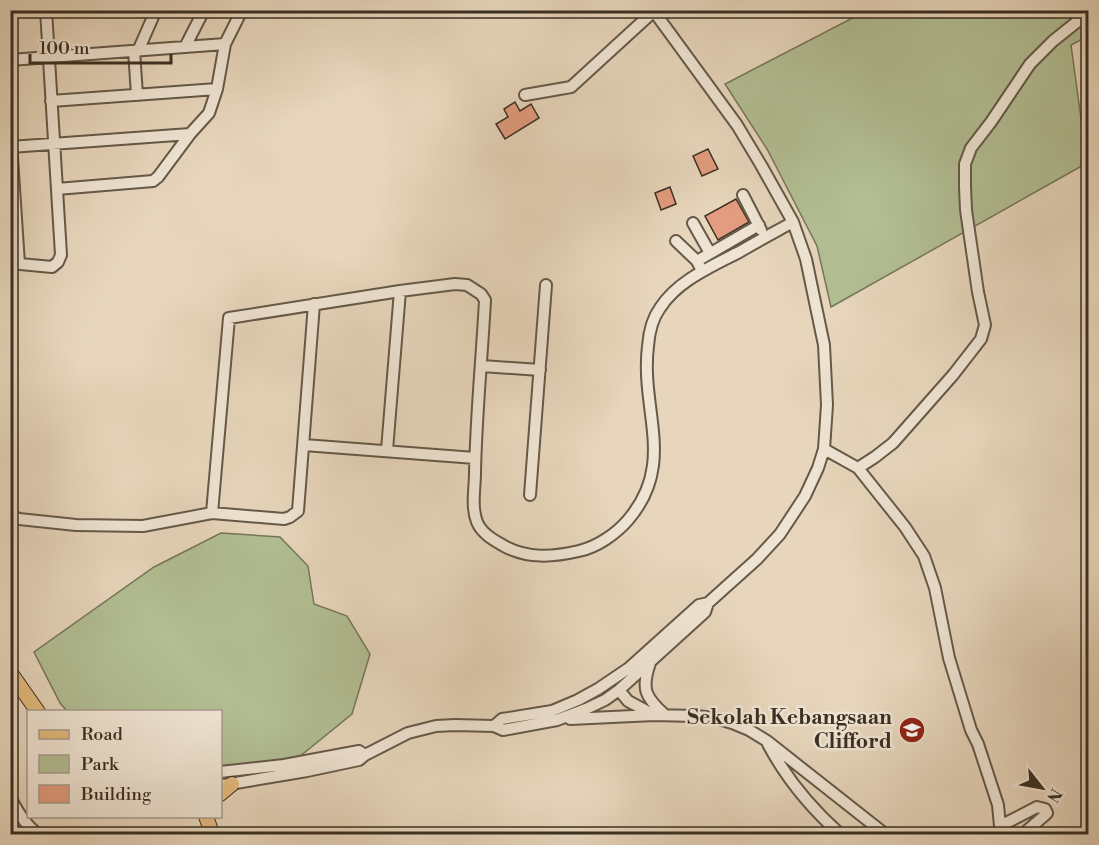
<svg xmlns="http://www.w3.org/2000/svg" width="1099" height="845" viewBox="0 0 1099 845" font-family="'Libre Bodoni',serif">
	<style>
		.green { fill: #b2be93; stroke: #76765a; stroke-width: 1.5 }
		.building { fill: #e39c7f; stroke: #3a2f22; stroke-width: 1.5 }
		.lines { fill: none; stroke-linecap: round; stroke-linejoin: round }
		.minor-casing { stroke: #655948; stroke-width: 14 }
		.major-casing { stroke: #3a2f22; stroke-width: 16 }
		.minor { stroke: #efe4d3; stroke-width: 10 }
		.major { stroke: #e4bb7e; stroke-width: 14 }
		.labels { text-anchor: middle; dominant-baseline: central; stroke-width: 5; stroke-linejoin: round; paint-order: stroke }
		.poi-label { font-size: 21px; font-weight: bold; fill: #3a2f22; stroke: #efe4d3; text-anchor: end }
	</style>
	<rect width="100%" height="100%" fill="#e7d6bc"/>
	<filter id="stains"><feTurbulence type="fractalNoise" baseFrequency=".00333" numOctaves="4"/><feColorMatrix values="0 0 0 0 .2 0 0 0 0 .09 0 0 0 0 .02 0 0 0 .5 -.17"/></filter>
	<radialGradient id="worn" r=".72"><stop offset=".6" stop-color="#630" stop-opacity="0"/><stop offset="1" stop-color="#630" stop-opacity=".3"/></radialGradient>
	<path class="green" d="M866,11H1088V36L1071,45L1087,163L831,307L817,246L767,149L725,84Z
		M221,533L280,537L308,566L314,604L347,616L370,654L352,714L299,757L221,769L220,712L67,711L60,703L34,652L154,567Z"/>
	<path class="building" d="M515,102L520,111L531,104L539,118L505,139L496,124L508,117L504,109Z
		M708,149L718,169L702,176L693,156Z
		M670,187L676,204L661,210L655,193Z
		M736,199L749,222L718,240L705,216Z"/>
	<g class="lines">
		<defs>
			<path id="minor" d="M185,47L204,10
				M134,51L137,95
				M138,51L156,10
				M10,60L225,44
				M525,95L571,87L654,11
				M51,101L217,89
				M10,127L19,264
				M10,147L190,134
				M57,189L153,181L158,177L190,134L209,113L217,89L225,44L242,10
				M743,195L761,230
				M693,223L710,253
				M676,241L697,261
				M10,263L52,267L58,262L61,255L46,10
				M702,271L697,261L759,225
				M314,304L298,511L290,517L284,519L212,513L229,318L400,291L455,284L467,285L481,294L485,300C482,358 476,415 475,473C475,488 471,507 477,522C482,534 494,540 504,546C528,559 553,557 579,551C597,547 616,534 628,520C677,463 640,411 648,346C649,333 652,319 660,308C678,280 713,266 741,251C758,241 775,232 793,222
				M482,366L540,370
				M304,445L475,458
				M824,449L858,468L905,527L924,556L935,588L949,658L971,730L978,744L998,805L1000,826L999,834
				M387,450L400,291
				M858,468L875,457L893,443L953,375L981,339L985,325L978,292L966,210L965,187V164L971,148L991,122L1030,64L1053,41L1088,13
				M530,495L546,285
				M10,515L19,519L76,525L143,526L212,513
				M650,663C641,689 645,697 665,715
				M619,690L628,701L654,715L696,716L715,718L732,723L749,730L767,741L885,834
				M570,719L654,715
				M494,726L502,719L552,711L578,700L598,689L629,668L699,605L708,603L757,559L780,534L805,496L818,468L824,449L827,405L824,345L806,259L793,222L761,165L737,125L653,10
				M768,744C786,778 812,809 840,834
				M220,772L284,765L359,751L365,755
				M224,785L307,771L359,760L365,755L408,733L436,726L455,725L494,726L503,730L557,720L586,709L605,700L619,690L705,612L708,603
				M10,797C17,811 25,825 38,834
				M1000,826L1037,807L1045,809L1047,813L1044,816L1023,834"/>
			<path id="major" d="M10,672L38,712
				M220,794L232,784
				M206,816L212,834"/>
		</defs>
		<use href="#minor" class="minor-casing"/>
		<use href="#major" class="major-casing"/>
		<use href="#minor" class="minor"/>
		<use href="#major" class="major"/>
	</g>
	<defs>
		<symbol id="school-disc" viewBox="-11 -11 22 22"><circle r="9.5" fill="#8f2418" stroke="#efe4d3"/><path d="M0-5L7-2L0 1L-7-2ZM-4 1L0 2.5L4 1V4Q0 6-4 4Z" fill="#fff"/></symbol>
	</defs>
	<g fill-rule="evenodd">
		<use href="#school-disc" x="897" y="715" width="30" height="30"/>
	</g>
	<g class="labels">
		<g class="poi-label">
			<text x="892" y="718">Sekolah Kebangsaan<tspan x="892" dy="24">Clifford</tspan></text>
		</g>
	</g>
	<rect width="1099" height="845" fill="none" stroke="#e7d6bc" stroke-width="36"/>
	<rect x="12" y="12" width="1075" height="821" fill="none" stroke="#3a2f22" stroke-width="3"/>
	<rect x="18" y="18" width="1063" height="809" fill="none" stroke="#3a2f22" stroke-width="1.5"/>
	<rect x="27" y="710" width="195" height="108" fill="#efe4d3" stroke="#a79c8c" stroke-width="1.5"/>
	<rect x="39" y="730" width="30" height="9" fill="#e4bb7e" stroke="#a79c8c" stroke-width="1.5"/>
	<text x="81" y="740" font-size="18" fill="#3a2f22">Road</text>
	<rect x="39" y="755" width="30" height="18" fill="#b2be93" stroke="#a79c8c" stroke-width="1.5"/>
	<text x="81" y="770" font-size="18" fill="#3a2f22">Park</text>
	<rect x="39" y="785" width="30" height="18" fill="#e39c7f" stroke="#a79c8c" stroke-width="1.5"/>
	<text x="81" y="800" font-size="18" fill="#3a2f22">Building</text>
	<g transform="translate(1042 788) rotate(121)" stroke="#efe4d3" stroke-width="4.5" paint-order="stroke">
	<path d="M0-4.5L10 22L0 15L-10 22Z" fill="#3a2f22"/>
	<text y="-9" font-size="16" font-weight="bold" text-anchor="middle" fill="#3a2f22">N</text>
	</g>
	<path d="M30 54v9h141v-9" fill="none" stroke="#3a2f22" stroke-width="3"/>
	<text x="39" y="54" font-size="18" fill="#3a2f22" stroke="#efe4d3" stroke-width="4.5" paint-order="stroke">100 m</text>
	<rect width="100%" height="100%" filter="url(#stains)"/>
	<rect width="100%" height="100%" fill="url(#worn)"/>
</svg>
